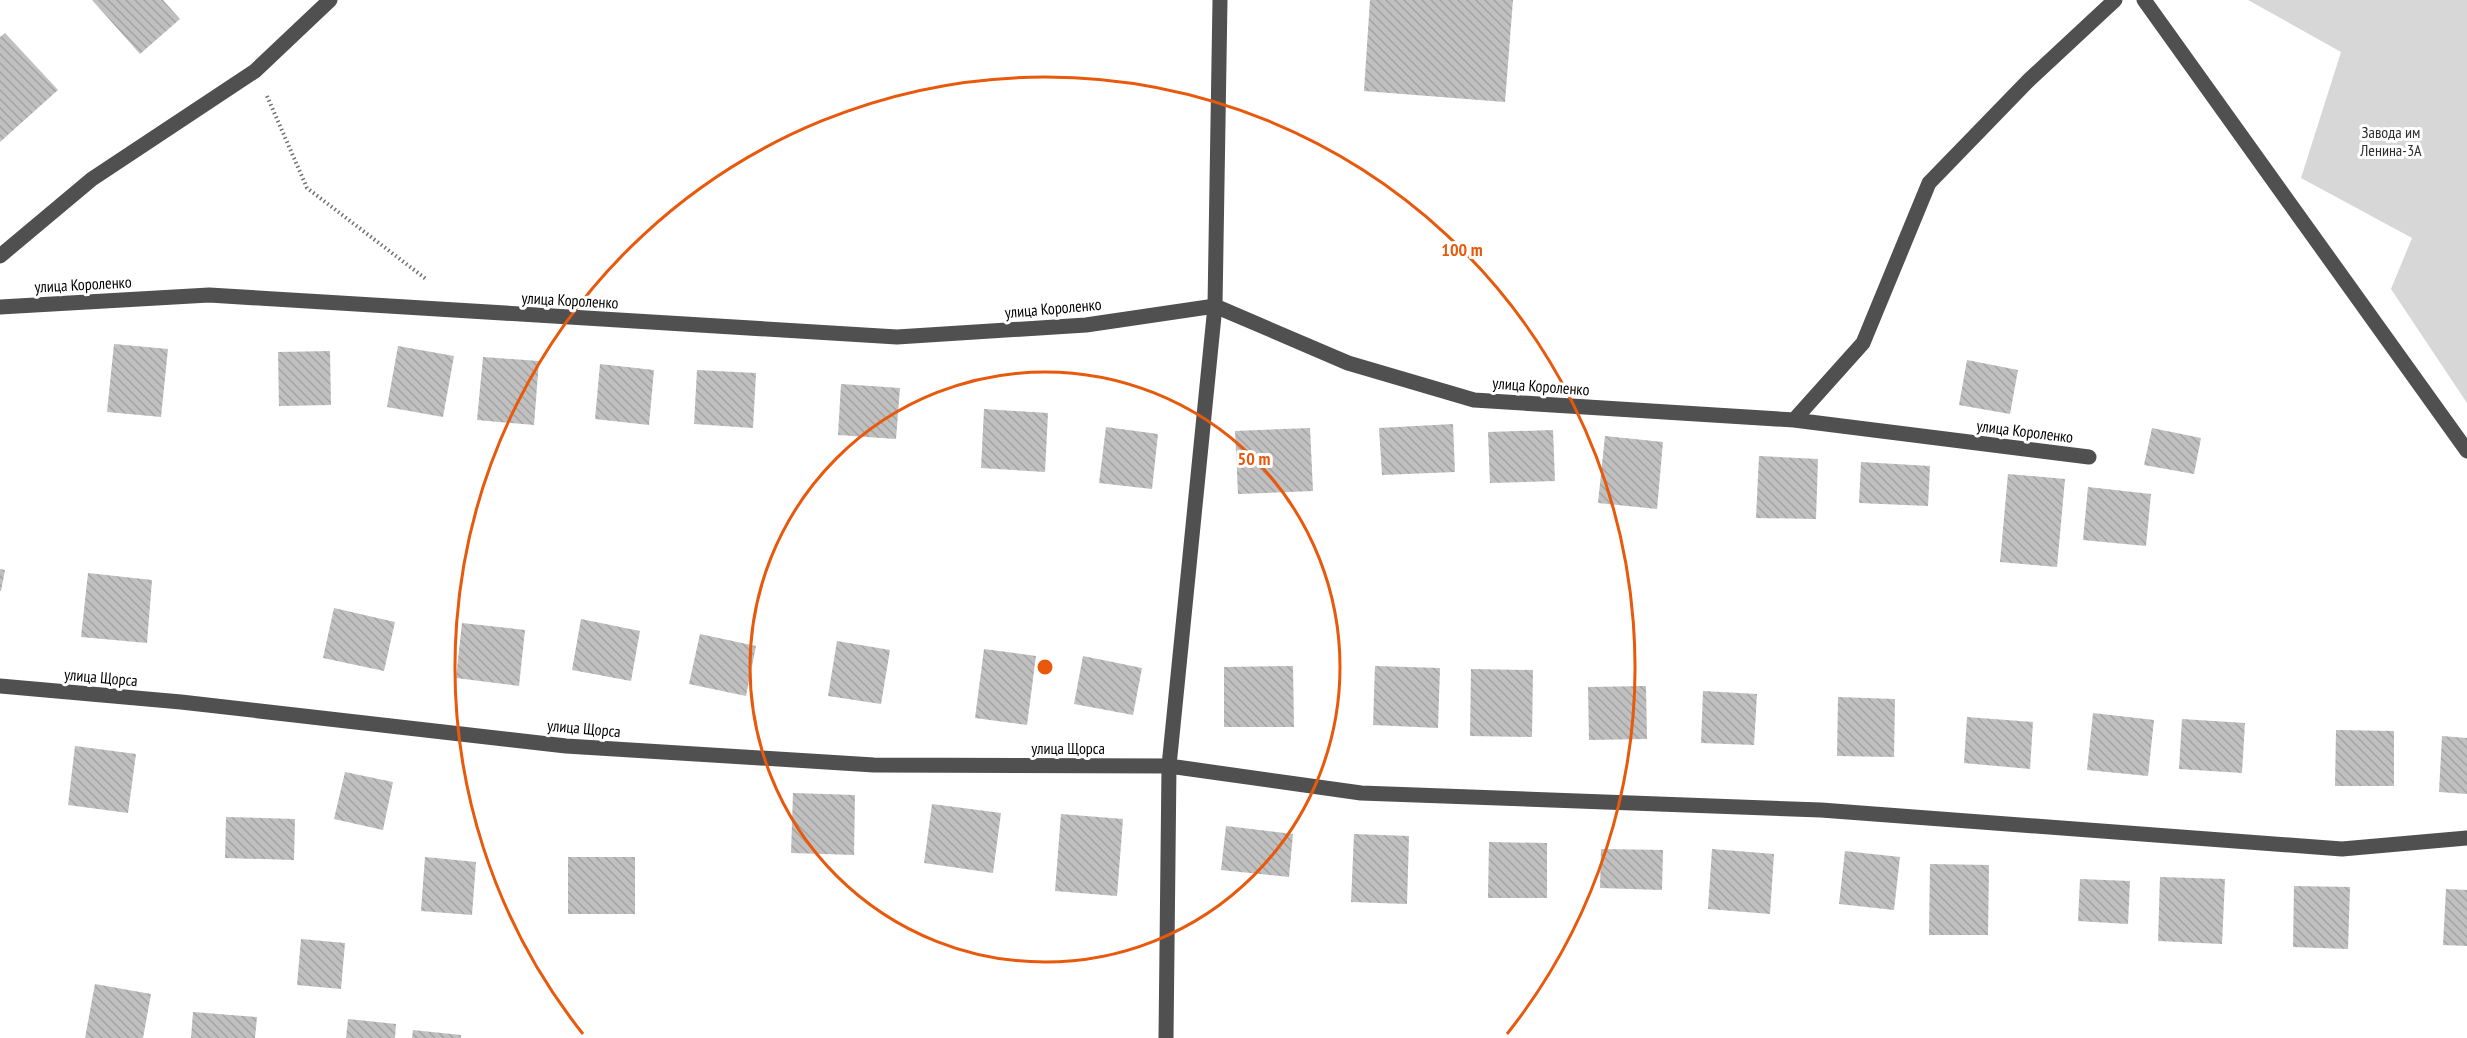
<svg xmlns="http://www.w3.org/2000/svg" width="2467" height="1038" viewBox="0 0 2467 1038" font-family="'PT Sans Narrow',sans-serif">
	<style>
		.green { fill: #d7d7d7 }
		.building { fill: url(#building-back-hatch) }
		.lines { fill: none; stroke-linecap: round; stroke-linejoin: round }
		.path { stroke: #727272; stroke-width: 4; stroke-dasharray: 1.5 3; stroke-linecap: butt }
		.minor { stroke: #505050; stroke-width: 15 }
		.ring { fill: none; stroke: #e8590c; stroke-width: 3 }
		.labels { text-anchor: middle; dominant-baseline: central; stroke-width: 6; stroke-linejoin: round; paint-order: stroke }
		.park-label { font-size: 16px; fill: #2e2e2e; stroke: #fff }
		.street-label { font-size: 16px; fill: #000; stroke: #fff }
		.centre { fill: #e8590c; stroke: #fff; stroke-width: 3 }
		.ring-label { font-size: 18px; text-anchor: middle; font-weight: bold; fill: #e8590c; stroke: #fff; stroke-width: 6; stroke-linejoin: round; paint-order: stroke }
	</style>
	<defs>
		<pattern id="building-back-hatch" width="6" height="6" patternUnits="userSpaceOnUse" patternTransform="scale(1.5)"><rect width="6" height="6" fill="#c0c0c0"/><path d="M-1 5l2 2M0 0l6 6M5-1l2 2" fill="none" stroke="#a3a3a3"/></pattern>
	</defs>
	<rect width="100%" height="100%" fill="#fff"/>
	<path class="green" d="M2248,0H2467V403L2391,289L2412,238L2301,178L2341,52Z"/>
	<path class="building" d="M92,0H163L180,19L140,54Z
		M1370,0H1513L1505,102L1364,91Z
		M5,33L58,90L0,142V37Z
		M114,344L168,349L161,417L107,412Z
		M398,346L454,356L443,417L387,407Z
		M330,351L331,405L279,406L278,352Z
		M483,357L539,361L534,425L477,420Z
		M1967,360L2018,370L2010,414L1959,405Z
		M600,364L654,370L649,425L595,419Z
		M697,370L756,373L753,428L694,424Z
		M841,384L900,388L896,439L838,435Z
		M984,409L1048,413L1045,472L981,468Z
		M1453,424L1455,472L1382,475L1379,428Z
		M1106,427L1158,434L1152,489L1099,483Z
		M1310,428L1313,491L1238,494L1235,431Z
		M2152,428L2201,438L2194,474L2144,465Z
		M1553,430L1555,481L1490,483L1488,432Z
		M1605,436L1663,442L1657,509L1598,503Z
		M1759,456L1818,459L1816,519L1756,518Z
		M1861,462L1930,466L1928,506L1859,503Z
		M2008,474L2065,479L2057,567L2000,562Z
		M2088,487L2151,494L2146,546L2083,540Z
		M0,569L5,570L1,591H0Z
		M88,573L152,580L147,643L81,637Z
		M334,608L395,622L384,671L323,658Z
		M581,619L640,631L631,681L572,670Z
		M462,623L525,630L519,686L456,678Z
		M700,634L756,646L746,696L689,684Z
		M837,641L890,650L881,704L828,696Z
		M984,649L1036,656L1027,725L975,718Z
		M1083,656L1142,668L1133,715L1074,704Z
		M1293,666L1294,727H1224V667Z
		M1375,666L1440,668L1438,728L1373,725Z
		M1471,669L1533,670L1532,737L1470,736Z
		M1646,686L1647,739L1589,740L1588,687Z
		M1703,691L1757,694L1754,745L1701,743Z
		M1838,697L1895,699L1894,757L1837,756Z
		M2093,713L2154,720L2148,776L2087,770Z
		M1967,717L2033,722L2030,769L1964,763Z
		M2182,719L2245,723L2242,773L2179,769Z
		M2336,730L2394,731V786H2335Z
		M2442,736L2467,738V794L2439,792Z
		M75,746L136,754L128,813L68,805Z
		M345,772L393,782L383,830L334,819Z
		M793,793L855,795L854,855L791,853Z
		M932,804L1001,813L993,873L924,863Z
		M1061,814L1123,819L1117,896L1055,891Z
		M226,817L295,819L294,860L225,858Z
		M1226,826L1293,834L1289,877L1221,870Z
		M1354,834L1409,836L1407,904L1351,902Z
		M1489,842L1547,843V898H1488Z
		M1601,849L1663,850L1662,890L1600,888Z
		M1712,849L1774,854L1770,914L1708,909Z
		M1845,851L1900,857L1894,910L1839,904Z
		M425,857L476,862L472,915L421,911Z
		M568,857H635V914H568Z
		M1930,864L1989,865L1988,935H1929Z
		M2160,877L2225,879L2222,944L2158,941Z
		M2080,879L2130,881L2128,924L2078,921Z
		M2294,886L2350,887L2348,949L2293,947Z
		M2446,889L2467,890V946L2443,945Z
		M301,939L345,943L341,989L297,985Z
		M95,984L151,994L143,1038H85Z
		M193,1012L257,1017L255,1038H191Z
		M348,1019L396,1024L395,1038H346Z
		M413,1030L461,1035V1038H412Z"/>
	<g class="lines">
		<path class="path" d="M267,96L307,188L426,279"/>
		<path class="minor" d="M2144,0L2467,451
			M0,256L92,179L255,71L330,0
			M0,307L209,295L897,337L1086,325L1215,306L1348,363L1474,400L1794,420L2089,457
			M1794,420L1863,343L1929,183L2029,80L2115,0
			M0,686L181,702L566,746L874,765L1169,766L1361,793L1821,810L2342,849L2467,838
			M1166,1038L1169,766L1215,306L1220,0"/>
	</g>
	<g class="ring">
		<circle cx="1045" cy="667" r="295"/>
		<path d="M583 1034A590 590 0 1 1 1507 1034"/>
	</g>
	<g class="labels">
		<g class="park-label">
			<text x="2391" y="132">Завода им<tspan x="2391" dy="18">Ленина-3А</tspan></text>
		</g>
		<g class="street-label">
			<text transform="translate(83 284) rotate(-3)">улица Короленко</text>
			<text transform="translate(570 300) rotate(3)">улица Короленко</text>
			<text transform="translate(1053 308) rotate(-5)">улица Короленко</text>
			<text transform="translate(1541 386) rotate(4)">улица Короленко</text>
			<text transform="translate(2025 431) rotate(7)">улица Короленко</text>
			<text transform="translate(101 677) rotate(5)">улица Щорса</text>
			<text transform="translate(584 728) rotate(5)">улица Щорса</text>
			<text x="1068" y="748">улица Щорса</text>
		</g>
	</g>
	<circle cx="1045" cy="667" r="9" class="centre"/>
	<g class="ring-label">
		<text x="1462" y="256">100 m</text>
		<text x="1254" y="465">50 m</text>
	</g>
</svg>
